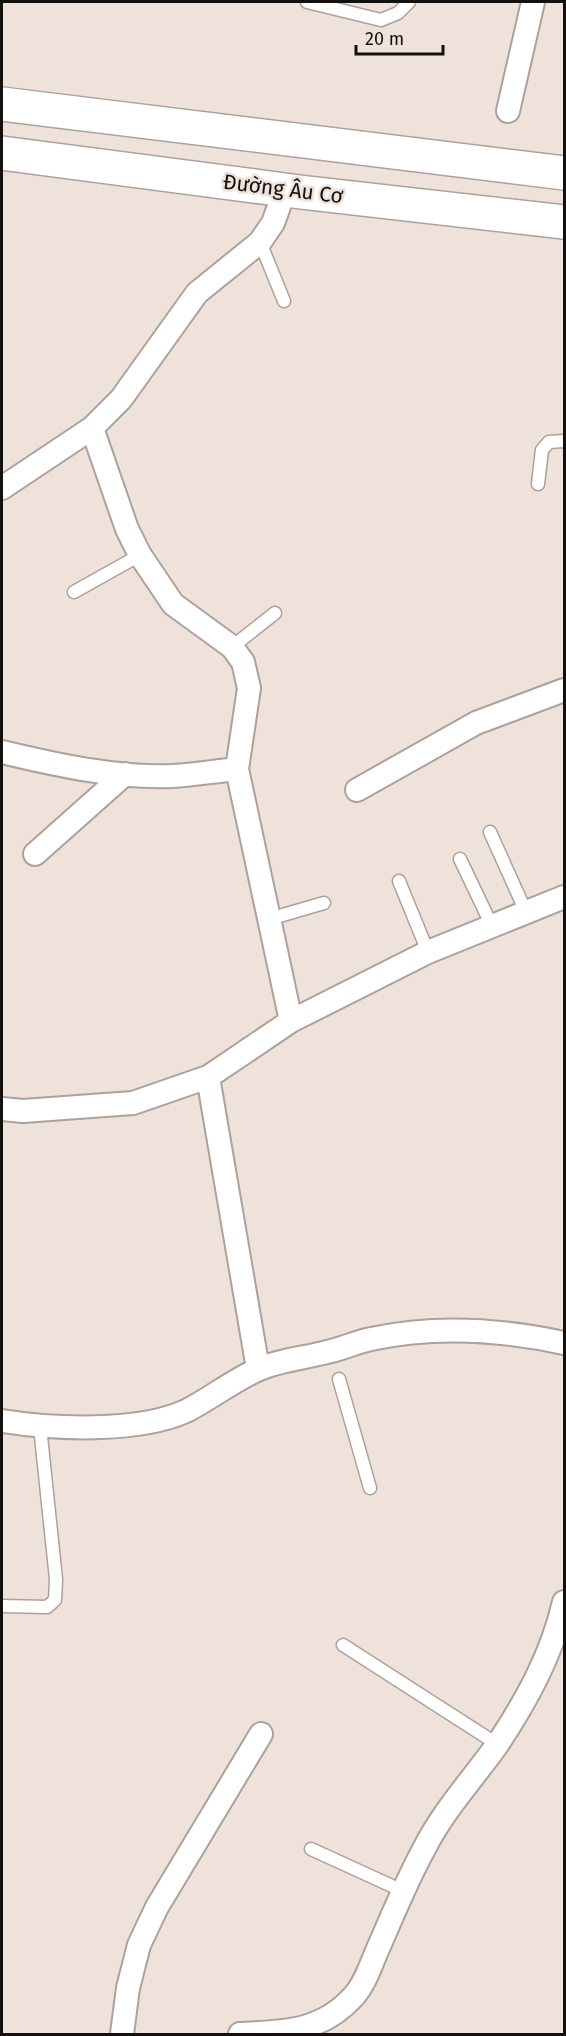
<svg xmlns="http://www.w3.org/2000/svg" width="566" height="2036" viewBox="0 0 566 2036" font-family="'Fira Sans',sans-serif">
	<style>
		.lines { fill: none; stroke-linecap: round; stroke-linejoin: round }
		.service-casing { stroke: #ada29b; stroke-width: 15 }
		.minor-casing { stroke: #ada29b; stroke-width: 26 }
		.primary-casing { stroke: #ada29b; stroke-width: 36 }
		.service { stroke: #fff; stroke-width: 12 }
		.minor { stroke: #fff; stroke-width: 22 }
		.primary { stroke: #fff; stroke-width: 33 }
		.labels { text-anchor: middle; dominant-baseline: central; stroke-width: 5; stroke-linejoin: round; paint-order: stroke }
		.street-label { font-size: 21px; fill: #14100d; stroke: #eee2db }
	</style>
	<rect width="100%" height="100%" fill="#eee2db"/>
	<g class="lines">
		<defs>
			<path id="service" d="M307,2L381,20L398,13L409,2
				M260,242L284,301
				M538,484L542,450L549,442L564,441
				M74,592L140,555
				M232,647L275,613
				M490,832L526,912
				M460,859L492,926
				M399,881L428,952
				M269,919L324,903
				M339,1379L370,1488
				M2,1606L47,1607L55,1600L56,1579L40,1427
				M343,1645L497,1744
				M311,1849L403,1891"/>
			<path id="minor" d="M508,111L533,2
				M92,428L127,529L140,555L173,604L232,647L243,662L249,688L237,769L291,1021
				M2,488L92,428L121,399L197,293L260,242L273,223L285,190
				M2,752C56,765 115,778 172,776C194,775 216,771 237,769
				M357,790L476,723L564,690
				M35,854L125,774
				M208,1077L258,1369
				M2,1109L23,1111L133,1103L208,1077L291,1021L428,952L564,897
				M2,1421C53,1429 138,1433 186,1411C210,1399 232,1381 257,1370C278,1360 305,1358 327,1352C342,1349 356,1342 371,1339C436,1325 499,1329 564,1343
				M122,2034L128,1988L139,1945L157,1907L261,1734
				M240,2034C284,2032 321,2032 353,1997C366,1983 372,1961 380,1944C394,1912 407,1880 424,1849C443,1811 472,1780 497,1745C527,1700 552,1654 564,1602"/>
			<path id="primary" d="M2,104L564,173
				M2,153L300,192L564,222"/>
		</defs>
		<use href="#service" class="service-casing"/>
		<use href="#minor" class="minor-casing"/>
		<use href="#primary" class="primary-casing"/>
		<use href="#service" class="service"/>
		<use href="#minor" class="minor"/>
		<use href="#primary" class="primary"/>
	</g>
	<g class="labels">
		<g class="street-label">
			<text transform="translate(283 189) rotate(7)">Đường Âu Cơ</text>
		</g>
	</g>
	<rect width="566" height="2036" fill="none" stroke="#14100d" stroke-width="6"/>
	<path d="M356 45v9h87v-9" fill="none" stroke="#14100d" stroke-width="3"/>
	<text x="365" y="45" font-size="18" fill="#14100d" stroke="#eee2db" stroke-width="4.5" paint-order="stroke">20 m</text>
</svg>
